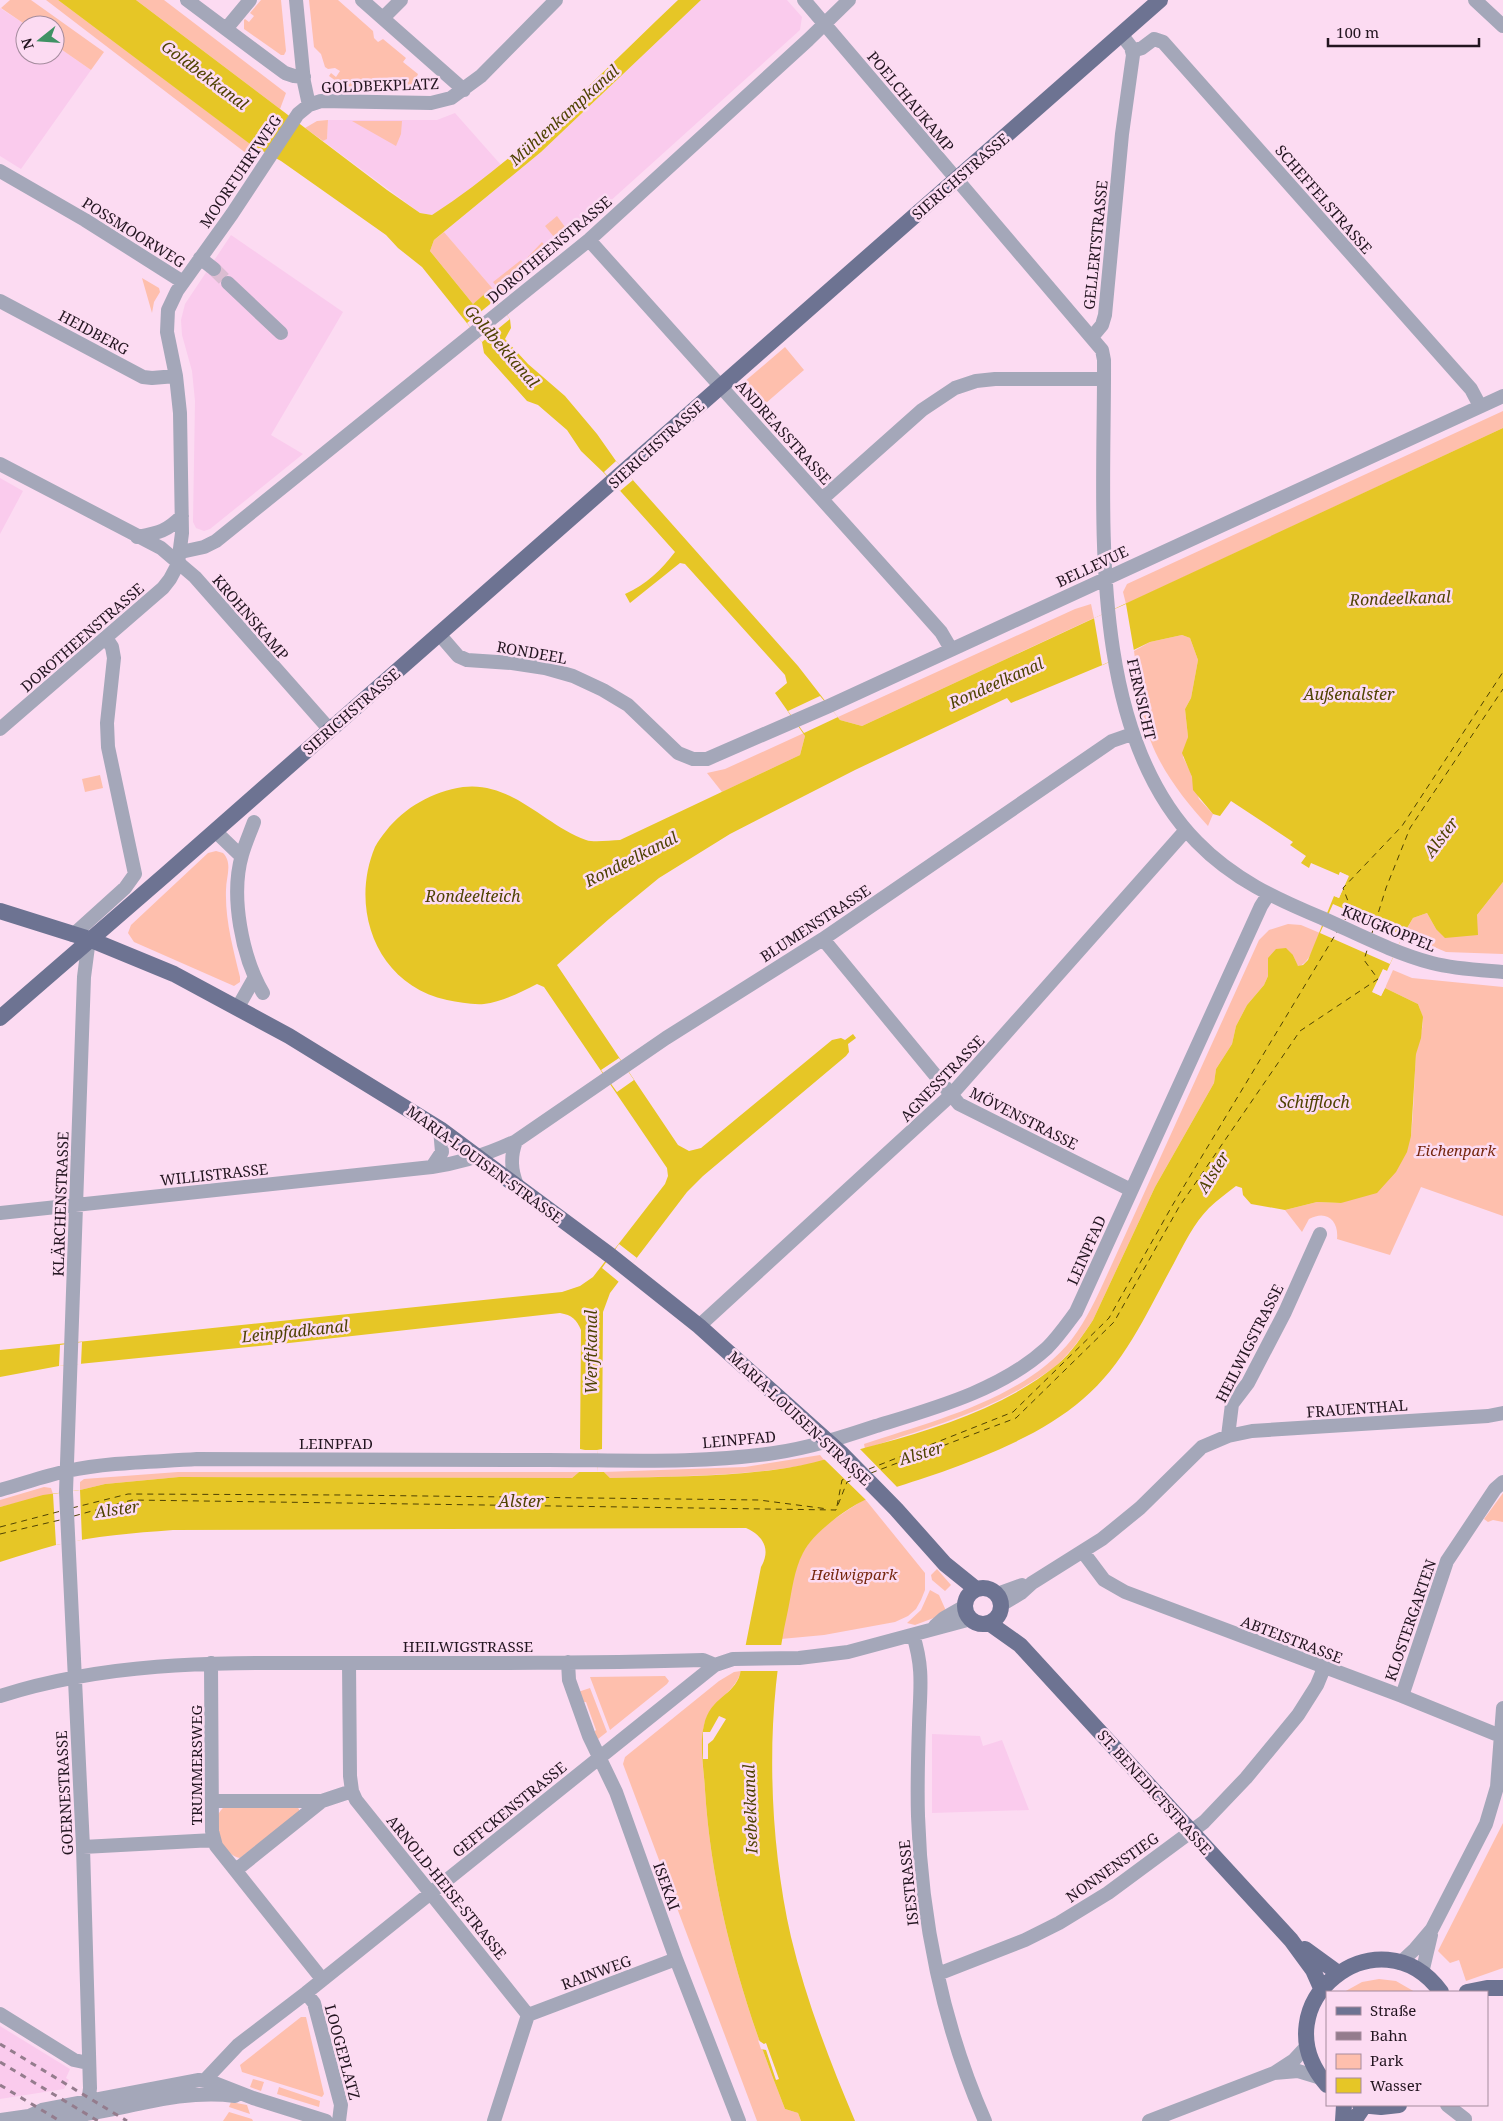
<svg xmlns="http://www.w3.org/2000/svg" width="1503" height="2121" viewBox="0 0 1503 2121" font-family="'Noto Serif',serif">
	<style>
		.built { fill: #facbed }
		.green { fill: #febfad }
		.water { fill: #e6c626; fill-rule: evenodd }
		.pier { fill: #fcdbf2 }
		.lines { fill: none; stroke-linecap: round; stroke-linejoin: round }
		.ferry { stroke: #4f4202; stroke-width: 1; stroke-dasharray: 6 5; stroke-linecap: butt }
		.minor-tunnel { stroke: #dbbdd2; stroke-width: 14; stroke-dasharray: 14 7; stroke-linecap: butt }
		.minor { stroke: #a4a7b9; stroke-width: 14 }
		.major { stroke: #6d7392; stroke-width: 16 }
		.rail { stroke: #947c8d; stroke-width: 3; stroke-dasharray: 6 6; stroke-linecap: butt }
		.labels { text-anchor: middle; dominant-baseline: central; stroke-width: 5; stroke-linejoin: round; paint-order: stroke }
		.street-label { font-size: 15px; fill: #231520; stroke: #fcdbf2 }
		.park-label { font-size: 15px; font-style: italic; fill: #76270f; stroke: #fcdbf2 }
		.water-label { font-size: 16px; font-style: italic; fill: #4f4202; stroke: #fcdbf2 }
	</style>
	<rect width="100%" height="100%" fill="#fcdbf2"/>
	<path class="built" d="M701,0H787L802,17L800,30L587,222L582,229L499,296L444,232L541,152Z
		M0,8L26,25L25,55H55V45L91,70L21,169L0,156Z
		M455,113L501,165L460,197L432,215L420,213L323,141L327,139L328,120H437Z
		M231,235L343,312L271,435L303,454L210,529L204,531L196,528L193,522L195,401L192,371L182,335L181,320L185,304Z
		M0,478L23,491L0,534Z
		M932,1734L980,1736L983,1746L1002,1740L1029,1810L932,1813Z
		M0,2026L70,2069L66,2078L69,2080L64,2089L0,2099Z"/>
	<path class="green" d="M10,0H31L104,52L91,70L55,45V25H26L1,8Z
		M46,0H58L257,149L251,157Z
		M136,0H164L286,93L280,109Z
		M261,0H281L286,51L284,55H281L244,29V20L245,19L249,22L254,16L250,13Z
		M309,0H338L373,31L374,38L378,42L383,39L406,58L403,62L418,74L411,90L351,88L338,79L336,81L329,76L331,73L336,77L340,71L335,68L328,69L325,67L321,54L314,47Z
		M328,120L327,139L323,141L305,128L317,121Z
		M352,121H402L401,134L396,146Z
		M557,216L565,227L558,242L545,226Z
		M444,232L499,296L495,300L488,292L473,304L430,251L434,240Z
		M542,242L551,253L533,268L526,259Z
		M521,260L530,271L502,293L493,282Z
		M142,278L159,288L160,292L154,302L152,313Z
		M785,347L804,370L759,409L743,391L744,382Z
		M1503,411V428L1126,604L1123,592L1127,584Z
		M1091,604L1094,618L862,726L840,720L838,717L1075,609Z
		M1182,635L1190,638L1198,660L1191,698L1185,709L1188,737L1183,757L1190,771L1199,799L1213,814L1208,826C1179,794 1152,759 1143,715C1138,694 1137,672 1134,651L1150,642Z
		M804,733L805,736L800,755L722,792L707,773L725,769Z
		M100,775L103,788L85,792L82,779Z
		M216,851L223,853C233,863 226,877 226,890C225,920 233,948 240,977V982L234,986L134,942L128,933L131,925L208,853Z
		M1503,882V954L1446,952L1404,934L1413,918L1427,913L1436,929L1477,915Z
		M1288,924L1301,925L1320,933C1314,944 1311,962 1298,967L1293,955L1269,958L1268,976L1264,985L1247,1005L1236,1026L1232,1044L1216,1069L1214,1083L1155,1187L1093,1320C1083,1335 1073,1349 1060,1362C1049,1372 1035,1380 1022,1388C972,1417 919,1430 865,1449L864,1444C933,1421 1025,1399 1072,1339C1087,1319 1097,1297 1107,1275L1259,940L1269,930Z
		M1393,970L1412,978L1503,987V1216L1421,1187L1390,1255L1337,1239C1339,1221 1327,1209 1309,1219L1302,1232L1285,1210L1317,1202L1341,1203L1411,1136C1414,1109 1414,1081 1416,1053C1419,1032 1428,1028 1418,1004L1385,988Z
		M820,1455L825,1461C754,1477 682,1476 610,1478L604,1472L745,1467Z
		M178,1472H579L572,1478L179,1477L105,1484L80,1490V1482L84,1479Z
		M44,1487L51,1488L53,1494L0,1507V1500Z
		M1503,1493V1522L1493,1520L1488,1522L1484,1519Z
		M865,1499L925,1573V1590L921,1600L916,1609L908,1616L895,1622L824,1635L781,1639C787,1613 791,1575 803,1552C817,1528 843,1513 865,1499Z
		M937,1569L951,1585L945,1591L932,1580L931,1575Z
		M930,1590L939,1595L947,1613L915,1625L907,1623L921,1610Z
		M741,1671C734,1696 710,1698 704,1726C699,1746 704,1770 705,1790C712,1901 744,2006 785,2109L798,2113L801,2121H757L623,1764L625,1757L719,1681L734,1672Z
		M665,1676L669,1681L667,1684L610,1730L590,1677Z
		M590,1688L607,1732L598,1739L593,1733L596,1730L586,1702H582L578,1692Z
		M224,1807H297L299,1809V1812L240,1858C221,1854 207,1821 224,1807Z
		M1503,1823V1968L1466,1981L1459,1960L1450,1963L1438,1951Z
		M1379,1979L1396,1981L1415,1992H1344L1362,1982Z
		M301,2017H306L324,2094L322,2097L242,2072L240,2065Z
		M253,2079L264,2082L261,2091L250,2087Z
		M279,2087L320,2101L319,2107L277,2094Z
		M231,2102L247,2105L250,2114L229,2107Z
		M229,2112L252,2119L253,2121H223Z"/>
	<path class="water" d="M58,0H136L387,190L420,213L432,215C523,156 599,75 678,0H701L541,152L434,240L430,251L473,304L488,291L510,319L511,328L505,339L528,364L565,396L597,434L616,461L798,666L840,720L862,726L1503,428V882L1477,915L1478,935L1445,938L1436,929L1427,913L1413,918L1403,935L1387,971L1383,970L1373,992L1381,996L1385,988L1418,1004L1423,1017L1421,1038L1416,1054L1411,1136L1407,1152L1396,1172L1377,1193L1341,1203L1317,1202L1285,1210L1251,1204L1243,1195L1242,1188L1236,1186C1227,1193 1217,1200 1209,1208C1194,1223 1184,1244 1174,1263C1148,1310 1125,1364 1083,1399C1044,1433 991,1454 942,1472C902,1486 864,1494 831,1522C820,1531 809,1541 803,1553C794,1570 792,1591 788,1610C765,1712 768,1835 791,1937C806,2000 830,2062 855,2121H801L798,2113L785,2109C744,2006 712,1901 705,1790C704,1769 699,1745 704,1725C710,1697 734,1696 740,1674L761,1567C771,1550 764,1536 746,1528L173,1530C133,1533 95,1536 56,1545C37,1550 19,1556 0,1562V1507L43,1495L80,1490L105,1484L179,1477L572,1478L579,1472H585V1450L580,1449L581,1330C577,1320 572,1315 560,1313L289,1343L59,1366L0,1377V1350L562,1292L580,1286L593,1277L665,1184L668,1176L667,1168L544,987L537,984C521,992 502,1002 484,1004C472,1005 459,1002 447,1000C377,985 349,909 375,847C378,841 382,836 386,831C405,807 432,792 463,787C512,781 544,825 586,840C595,843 610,840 620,840L800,755L805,736L775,693L787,683L785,675L685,564L680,563L630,603L625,594C646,585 662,569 675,552L605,474L581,451L567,430L538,405L527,401L484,353L482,342L422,267L398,248L386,235L281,161L250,144ZM1182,635L1190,638L1198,660L1191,698L1185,709L1188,737L1182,753L1192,777L1193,790L1213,814L1220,816L1231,801L1293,842L1290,845L1306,856L1301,863L1309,868L1311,863L1339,875L1340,872L1348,876L1339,898L1334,896L1308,960L1303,965L1298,966L1293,955L1286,948L1276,949L1268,958V976L1264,985L1247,1005L1236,1026L1232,1044L1216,1069L1214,1083L1155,1187L1093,1320C1083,1335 1072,1352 1058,1364C1007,1406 941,1427 879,1444C844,1453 810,1466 773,1470C719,1477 665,1477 610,1478L604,1472H598L597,1450L602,1449L603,1312L610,1293L687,1192L703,1176L846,1056L849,1052L848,1044L856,1038L853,1034L845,1040L841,1038L832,1040L701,1148L689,1151L678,1145L557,965L609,919L659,878L730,834L855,770L1007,698L1011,703L1105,664L1150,642Z"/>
	<path class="pier" d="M495,300L510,319L482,342L467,323Z
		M616,461L633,480L620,491L604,472Z
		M1126,604L1134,651L1102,665L1094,618Z
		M820,696L838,717L804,733L788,711Z
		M1340,872L1349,876L1339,898L1332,895H1338L1345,877L1341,876L1338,877Z
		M1333,904L1403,935L1390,964L1320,933Z
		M1383,969L1389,972L1384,973L1376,991L1380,993L1383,987L1386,986L1381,996L1372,992Z
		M619,1058L634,1080L617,1092L601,1070Z
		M619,1244L637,1258L619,1282L602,1268Z
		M82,1342L81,1364L59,1366L60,1345Z
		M859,1448L898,1488L867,1501L824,1459Z
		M585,1450H597L598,1472H585Z
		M80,1490L82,1540L56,1545L53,1494Z
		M743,1645H782L780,1671H740Z
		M719,1716L726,1719L713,1740L708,1744V1759H703V1732H710Z
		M758,2040L764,2044L766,2043L779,2079L776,2080L766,2050L761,2049Z"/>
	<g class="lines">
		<path class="ferry" d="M1345,920L1351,909L1343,888L1402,826L1503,672
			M1372,933L1386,888L1410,828L1503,689
			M869,1469L1013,1412L1109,1318L1172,1206L1337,932
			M871,1473L1016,1418L1114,1322L1179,1207L1300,1031L1378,979L1364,960L1368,947
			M837,1506L842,1480L853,1476
			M72,1508L128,1494L341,1495L759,1500L828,1509
			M74,1516L132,1500L836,1510L847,1482L856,1479
			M0,1527L61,1511
			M0,1534L60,1520"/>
		<path class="minor-tunnel" d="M214,269L228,283"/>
		<path class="minor" d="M187,0L285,73L294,76L304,77
			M296,0L304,82L309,105
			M362,0L464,90
			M804,0L1102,350L1104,360C1105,509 1084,727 1197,842C1233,879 1276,899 1322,918C1358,934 1394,953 1432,963C1455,969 1479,970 1503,972
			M1475,0L1503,26
			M383,18L401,0
			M226,29L250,0
			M1132,51L1142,48L1154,39L1163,42L1471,389L1480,406
			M0,171L85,220L183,282
			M589,240L917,605L941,632L951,649
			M200,258L214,269
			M228,283L281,333
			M0,301L143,377L152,378L176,376
			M1092,337L1102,325L1105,315L1122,134L1133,55L1131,47L1121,34
			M0,464L161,548L195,577L330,730
			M822,499L922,410L955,388L976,381L995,379H1104
			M137,537C158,533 166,532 182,516
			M181,552L204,547L216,541L589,240L808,40L849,0
			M439,634L458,656L467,660L512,663L545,668L573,676L603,690L628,705L678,753L693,759H707L829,706L1503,396
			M0,729L163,588L170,579L178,564L182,533L180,413L176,376L167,332L168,310L177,291L232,214L298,114L309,105L321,101L431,103L451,98L481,76L556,0
			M254,822C250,833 245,844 242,855C230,896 242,957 263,993
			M215,831L241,856
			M73,935L125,888L135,874L108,747L107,723L114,658L112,647L106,638
			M823,939L959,1104L1131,1190
			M238,1007L255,977
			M516,1141C510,1157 511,1170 517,1185
			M432,1167L442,1152L440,1129
			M0,1213L432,1167C462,1163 488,1154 516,1141L666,1038L823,939L1112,741L1132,734
			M699,1326L951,1095L1186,830
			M1228,1436L1232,1404L1248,1383L1285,1312L1320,1234
			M0,1490C22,1484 44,1476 67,1471C109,1462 154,1462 197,1459C314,1460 431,1460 548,1460C622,1460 700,1464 774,1453C809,1448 843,1437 876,1426C935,1408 1001,1390 1047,1348C1058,1337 1067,1324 1076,1312L1261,906L1268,895
			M1083,1552L1104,1580L1125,1592L1402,1696L1503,1737
			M997,1594L1022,1585
			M1001,1605L1021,1593L1032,1583L1102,1539L1140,1508L1202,1447L1228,1436L1252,1431L1488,1416L1503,1413
			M935,1626L944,1618L965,1606
			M913,1635C924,1669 920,1690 919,1725C918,1755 917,1785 918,1816C921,1919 943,2026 985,2121
			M568,1662L569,1680L589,1736L616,1792L676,1959L739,2121
			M211,1663L212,1831L216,1846L322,1979
			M349,1663L350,1776L352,1791L356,1800L528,2015
			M0,1696C116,1659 228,1663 348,1663C466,1663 585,1664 703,1660L715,1665
			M1402,1696L1447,1561L1495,1489L1503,1482
			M212,1801H322L352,1791
			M83,1847L214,1840
			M236,1870L322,1801
			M1400,1963L1415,1949L1432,1929L1486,1824L1497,1787L1503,1708
			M1422,1973L1431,1935
			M938,1974L1025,1940L1059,1923L1108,1893L1204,1822L1246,1778L1298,1715L1317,1685L1324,1668
			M306,1993L314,2003L341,2105L339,2121
			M0,2014L74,2060L88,2063
			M528,2015L676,1959
			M1274,2073L1298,2071L1321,2078
			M205,2080L238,2045L306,1993L715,1665L733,1659L799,1658L848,1652L971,1619
			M1447,2105L1465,2119
			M87,2114L90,2088L83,1847L66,1492L84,977L89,939
			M29,2116C65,2121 107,2110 143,2103C174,2096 204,2092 235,2096
			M0,2120L29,2116L42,2110L199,2080L212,2082L253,2098L326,2121
			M494,2121L528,2015
			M1149,2121L1274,2073L1294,2060L1307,2046"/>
		<path class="major" d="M0,911L89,939L174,974L289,1036L440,1129L611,1256L699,1326L842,1454L896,1509L945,1564L976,1589
			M0,1018L165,875L1160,0
			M965 1606a18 18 0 1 1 36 0a18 18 0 1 1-36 0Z
			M989,1623L1020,1645L1291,1940L1313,1970L1321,1988
			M1305,1949L1338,1973
			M1467,1992L1487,1988H1503
			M1327,2085C1257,2004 1380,1908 1441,1992
			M1360,2105L1381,2107L1399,2105
			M1343,2121L1344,2105
			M1354,2121L1364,2106"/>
		<path class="rail" d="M0,2044L127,2121
			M0,2062L98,2121
			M0,2085L60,2121"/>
	</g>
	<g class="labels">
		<g class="street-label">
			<text transform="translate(380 85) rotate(-2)">GOLDBEKPLATZ</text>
			<text transform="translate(911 101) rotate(50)">POELCHAUKAMP</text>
			<text transform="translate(240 171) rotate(-56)">MOORFUHRTWEG</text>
			<text transform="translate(960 176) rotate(-41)">SIERICHSTRASSE</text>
			<text transform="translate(1324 199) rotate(49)">SCHEFFELSTRASSE</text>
			<text transform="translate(134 232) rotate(32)">POSSMOORWEG</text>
			<text transform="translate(1095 245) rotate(-84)">GELLERTSTRASSE</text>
			<text transform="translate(549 249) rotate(-40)">DOROTHEENSTRASSE</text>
			<text transform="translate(94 332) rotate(28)">HEIDBERG</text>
			<text transform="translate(784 432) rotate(48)">ANDREASSTRASSE</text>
			<text transform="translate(656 444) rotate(-42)">SIERICHSTRASSE</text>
			<text transform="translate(1092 566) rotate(-25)">BELLEVUE</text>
			<text transform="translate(251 617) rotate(49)">KROHNSKAMP</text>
			<text transform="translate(82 637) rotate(-41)">DOROTHEENSTRASSE</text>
			<text transform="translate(532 652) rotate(10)">RONDEEL</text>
			<text transform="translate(1142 699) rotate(77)">FERNSICHT</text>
			<text transform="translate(351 711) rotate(-41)">SIERICHSTRASSE</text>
			<text transform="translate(815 923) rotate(-33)">BLUMENSTRASSE</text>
			<text transform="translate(1389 928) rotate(22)">KRUGKOPPEL</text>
			<text transform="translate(942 1078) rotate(-46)">AGNESSTRASSE</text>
			<text transform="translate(1024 1118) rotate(27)">MÖVENSTRASSE</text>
			<text transform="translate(485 1164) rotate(36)">MARIA-LOUISEN-STRASSE</text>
			<text transform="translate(214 1174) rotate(-6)">WILLISTRASSE</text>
			<text transform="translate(60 1204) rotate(-88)">KLÄRCHENSTRASSE</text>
			<text transform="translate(1086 1250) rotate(-66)">LEINPFAD</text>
			<text transform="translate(1249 1343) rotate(-63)">HEILWIGSTRASSE</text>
			<text transform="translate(1357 1408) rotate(-4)">FRAUENTHAL</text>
			<text transform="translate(800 1418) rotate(43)">MARIA-LOUISEN-STRASSE</text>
			<text transform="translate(739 1439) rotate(-5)">LEINPFAD</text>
			<text x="336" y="1443">LEINPFAD</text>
			<text transform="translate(1410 1620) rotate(-71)">KLOSTERGARTEN</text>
			<text transform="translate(1292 1639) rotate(21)">ABTEISTRASSE</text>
			<text x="468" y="1646">HEILWIGSTRASSE</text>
			<text transform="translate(196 1765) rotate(-90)">TRUMMERSWEG</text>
			<text transform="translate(1155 1792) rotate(48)">ST. BENEDICTSTRASSE</text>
			<text transform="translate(64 1793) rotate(-93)">GOERNESTRASSE</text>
			<text transform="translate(509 1809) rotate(-39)">GEFFCKENSTRASSE</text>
			<text transform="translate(1112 1867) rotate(-35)">NONNENSTIEG</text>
			<text transform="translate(908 1883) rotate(-96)">ISESTRASSE</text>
			<text transform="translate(667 1886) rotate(70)">ISEKAI</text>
			<text transform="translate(447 1887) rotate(51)">ARNOLD-HEISE-STRASSE</text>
			<text transform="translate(596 1972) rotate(-20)">RAINWEG</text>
			<text transform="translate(343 2052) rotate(75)">LOOGEPLATZ</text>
		</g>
		<g class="park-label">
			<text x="1456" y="1150">Eichenpark</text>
			<text x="854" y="1574">Heilwigpark</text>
		</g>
		<g class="water-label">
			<text transform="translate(205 75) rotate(37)">Goldbekkanal</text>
			<text transform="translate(564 115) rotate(-42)">Mühlenkampkanal</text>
			<text transform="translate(502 346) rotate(49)">Goldbekkanal</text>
			<text transform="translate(1400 598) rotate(-2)">Rondeelkanal</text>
			<text transform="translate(996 683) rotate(-24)">Rondeelkanal</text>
			<text x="1349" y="694">Außenalster</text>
			<text transform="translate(1441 837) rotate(-53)">Alster</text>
			<text transform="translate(631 859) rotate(-27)">Rondeelkanal</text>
			<text x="473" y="896">Rondeelteich</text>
			<text x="1314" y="1102">Schiffloch</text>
			<text transform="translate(1213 1172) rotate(-58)">Alster</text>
			<text transform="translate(295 1331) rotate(-6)">Leinpfadkanal</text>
			<text transform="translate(591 1352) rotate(-90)">Werftkanal</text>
			<text transform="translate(921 1453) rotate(-17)">Alster</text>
			<text x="521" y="1501">Alster</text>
			<text transform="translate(117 1509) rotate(-8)">Alster</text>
			<text transform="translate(750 1809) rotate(-92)">Isebekkanal</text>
		</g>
	</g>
	<rect x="1326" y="1991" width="162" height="115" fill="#fcdbf2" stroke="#a58c9e"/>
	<rect x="1336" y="2007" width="25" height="8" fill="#6d7392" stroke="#a58c9e"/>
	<text x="1370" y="2016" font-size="15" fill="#231520">Straße</text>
	<rect x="1336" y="2032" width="25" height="8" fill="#947c8d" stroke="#a58c9e"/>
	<text x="1370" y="2041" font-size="15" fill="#231520">Bahn</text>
	<rect x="1336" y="2054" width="25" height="15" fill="#febfad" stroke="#a58c9e"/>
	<text x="1370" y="2066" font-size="15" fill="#231520">Park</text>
	<rect x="1336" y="2078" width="25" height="15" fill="#e6c626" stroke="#a58c9e"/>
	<text x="1370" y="2091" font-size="15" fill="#231520">Wasser</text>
	<g transform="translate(40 40) rotate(253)"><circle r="24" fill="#fcdbf2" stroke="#a58c9e"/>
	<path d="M0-4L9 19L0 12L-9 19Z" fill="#3f9264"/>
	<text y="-8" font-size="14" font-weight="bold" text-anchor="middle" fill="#231520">N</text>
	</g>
	<path d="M1328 38v8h151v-8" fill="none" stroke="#231520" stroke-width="2.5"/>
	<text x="1336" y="38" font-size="15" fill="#231520" stroke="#fcdbf2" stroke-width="4" paint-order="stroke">100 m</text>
</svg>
